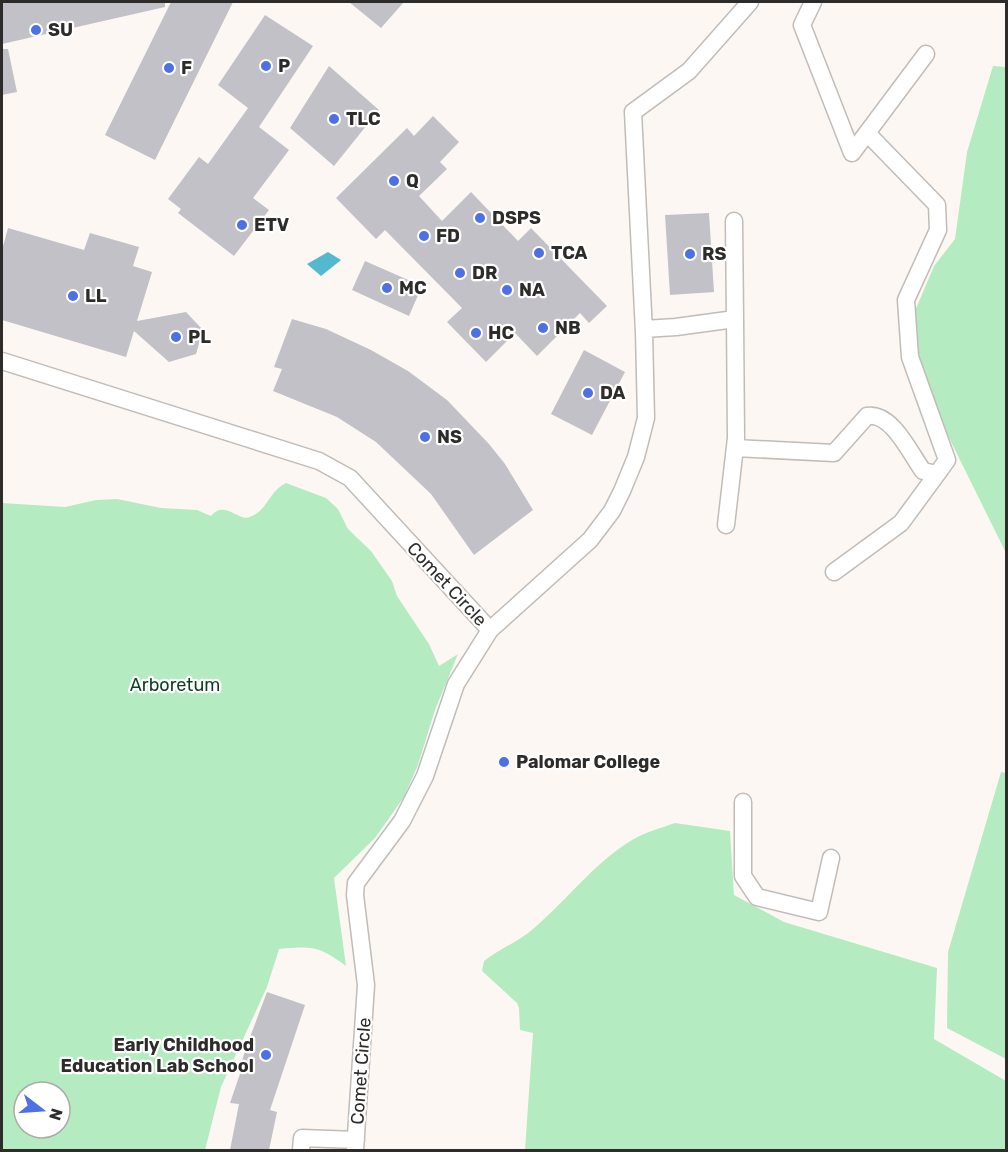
<svg xmlns="http://www.w3.org/2000/svg" width="1008" height="1152" viewBox="0 0 1008 1152" font-family="Rubik,sans-serif">
	<style>
		.green { fill: #b5ebc1; fill-rule: evenodd }
		.water { fill: #54b8cf }
		.building { fill: #c2c1c7 }
		.lines { fill: none; stroke-linecap: round; stroke-linejoin: round }
		.minor-casing { stroke: #c1bcb8; stroke-width: 19 }
		.minor { stroke: #fff; stroke-width: 16 }
		.poi-dot { fill: #4d71e5; stroke: #fff; stroke-width: 2 }
		.labels { text-anchor: middle; dominant-baseline: central; stroke-width: 4.5; stroke-linejoin: round; paint-order: stroke }
		.poi-label { font-size: 18px; font-weight: bold; fill: #2e2c2a; stroke: #fff; text-anchor: start }
		.street-label { font-size: 18px; fill: #2e2c2a; stroke: #fff }
		.park-label { font-size: 18px; fill: #0b3f1f; stroke: #fff }
	</style>
	<rect width="100%" height="100%" fill="#fdf7f3"/>
	<path class="green" d="M993,66L1006,67V553L917,373L912,318L934,266L955,239L967,152Z
		M286,483L326,498L338,509L348,529L371,551L392,581L397,596L429,644L439,666L458,654L435,710L418,765L404,797L375,838L334,878L346,966C319,946 312,946 279,949L267,987L221,1087L205,1150H2V503L65,507L96,500L117,499L161,508L197,510L211,516C222,502 233,515 246,518C269,512 267,492 286,483ZM24,1092H60V1128H24Z
		M1001,772L1006,773V1059L947,1028L948,952Z
		M675,823L730,831L734,895L784,922L937,968L934,1039L1006,1081V1150H525L533,1033L520,1030L519,1008L517,1003L482,971L484,961C499,949 518,942 533,929C567,900 594,863 632,840C645,832 661,828 675,823Z"/>
	<path class="water" d="M328,252L341,260L321,276L307,264Z"/>
	<path class="building" d="M2,2H165V7L2,44Z
		M171,2H233L155,160L105,135Z
		M349,2H404L381,28Z
		M265,15L313,46L259,127L289,150L253,198L269,210L234,256L178,213L181,209L168,199L199,157L208,164L248,108L218,85Z
		M2,49H8L17,92L2,95Z
		M329,66L379,110L334,166L290,128Z
		M433,116L459,142L440,162L447,169L419,196L442,221L471,192L518,241L531,228L607,306L589,323L580,313L537,356L515,333L486,362L447,322L462,308L385,230L376,239L336,198L407,128L414,136Z
		M709,213L714,292L670,295L665,215Z
		M8,228L84,250L90,233L139,247L133,266L152,272L137,321L186,312L203,330L196,354L169,362L134,331L126,357L2,320V250Z
		M365,261L422,286L409,316L352,290Z
		M292,319L326,329L371,350L408,371L447,400L489,444L505,464L533,510L474,555L431,494L376,442L337,417L273,391L282,369L274,367Z
		M584,350L625,372L592,435L551,414Z
		M267,992L305,1005L270,1110L277,1112L269,1150H230L239,1104L230,1103L243,1065L241,1064L247,1045Z"/>
	<g class="lines">
		<defs>
			<path id="minor" d="M813,2L802,25L852,153L926,54
				M644,329L676,327L735,319L734,221
				M2,361L319,461L350,478L490,630
				M735,448L834,453L867,416C892,412 910,453 923,471L937,474L947,460L910,357L906,300L938,230L937,205L867,133
				M726,525L736,438L735,319
				M834,572L901,523L937,474
				M743,802V876L757,897L819,912L831,858
				M301,1150L302,1138L356,1140
				M355,1150L366,985L355,895L356,883L402,821L425,776L456,684L490,630L590,540L612,511L622,491L636,457L646,418L644,332L633,112L689,71L750,2"/>
		</defs>
		<use href="#minor" class="minor-casing"/>
		<use href="#minor" class="minor"/>
	</g>
	<g class="poi-dot">
		<circle cx="36" cy="30" r="6"/>
		<circle cx="266" cy="66" r="6"/>
		<circle cx="169" cy="68" r="6"/>
		<circle cx="334" cy="119" r="6"/>
		<circle cx="394" cy="181" r="6"/>
		<circle cx="480" cy="218" r="6"/>
		<circle cx="242" cy="225" r="6"/>
		<circle cx="424" cy="236" r="6"/>
		<circle cx="539" cy="253" r="6"/>
		<circle cx="690" cy="254" r="6"/>
		<circle cx="460" cy="273" r="6"/>
		<circle cx="387" cy="288" r="6"/>
		<circle cx="507" cy="290" r="6"/>
		<circle cx="73" cy="296" r="6"/>
		<circle cx="543" cy="328" r="6"/>
		<circle cx="476" cy="333" r="6"/>
		<circle cx="176" cy="337" r="6"/>
		<circle cx="588" cy="393" r="6"/>
		<circle cx="425" cy="437" r="6"/>
		<circle cx="504" cy="762" r="6"/>
		<circle cx="266" cy="1055" r="6"/>
	</g>
	<g class="labels">
		<g class="poi-label">
			<text x="48" y="30">SU</text>
			<text x="278" y="66">P</text>
			<text x="181" y="68">F</text>
			<text x="346" y="119">TLC</text>
			<text x="406" y="181">Q</text>
			<text x="492" y="218">DSPS</text>
			<text x="254" y="225">ETV</text>
			<text x="436" y="236">FD</text>
			<text x="551" y="253">TCA</text>
			<text x="702" y="254">RS</text>
			<text x="472" y="273">DR</text>
			<text x="399" y="288">MC</text>
			<text x="519" y="290">NA</text>
			<text x="85" y="296">LL</text>
			<text x="555" y="328">NB</text>
			<text x="488" y="333">HC</text>
			<text x="188" y="337">PL</text>
			<text x="600" y="393">DA</text>
			<text x="437" y="437">NS</text>
			<text x="516" y="762">Palomar College</text>
			<text x="254" y="1045" text-anchor="end">Early Childhood<tspan x="254" dy="21">Education Lab School</tspan></text>
		</g>
		<g class="street-label">
			<text transform="translate(447 584) rotate(47)">Comet Circle</text>
			<text transform="translate(361 1071) rotate(-86)">Comet Circle</text>
		</g>
		<g class="park-label">
			<text x="175" y="685">Arboretum</text>
		</g>
	</g>
	<rect width="1008" height="1152" fill="none" stroke="#2e2c2a" stroke-width="6"/>
	<g transform="translate(42 1110) rotate(107)"><circle r="28" fill="#ffffff" stroke="#ababaa" stroke-width="1.5"/>
	<path d="M0-4.5L10 22L0 15L-10 22Z" fill="#4d71e5"/>
	<text y="-9" font-size="16" font-weight="bold" text-anchor="middle" fill="#2e2c2a">N</text>
	</g>
</svg>
